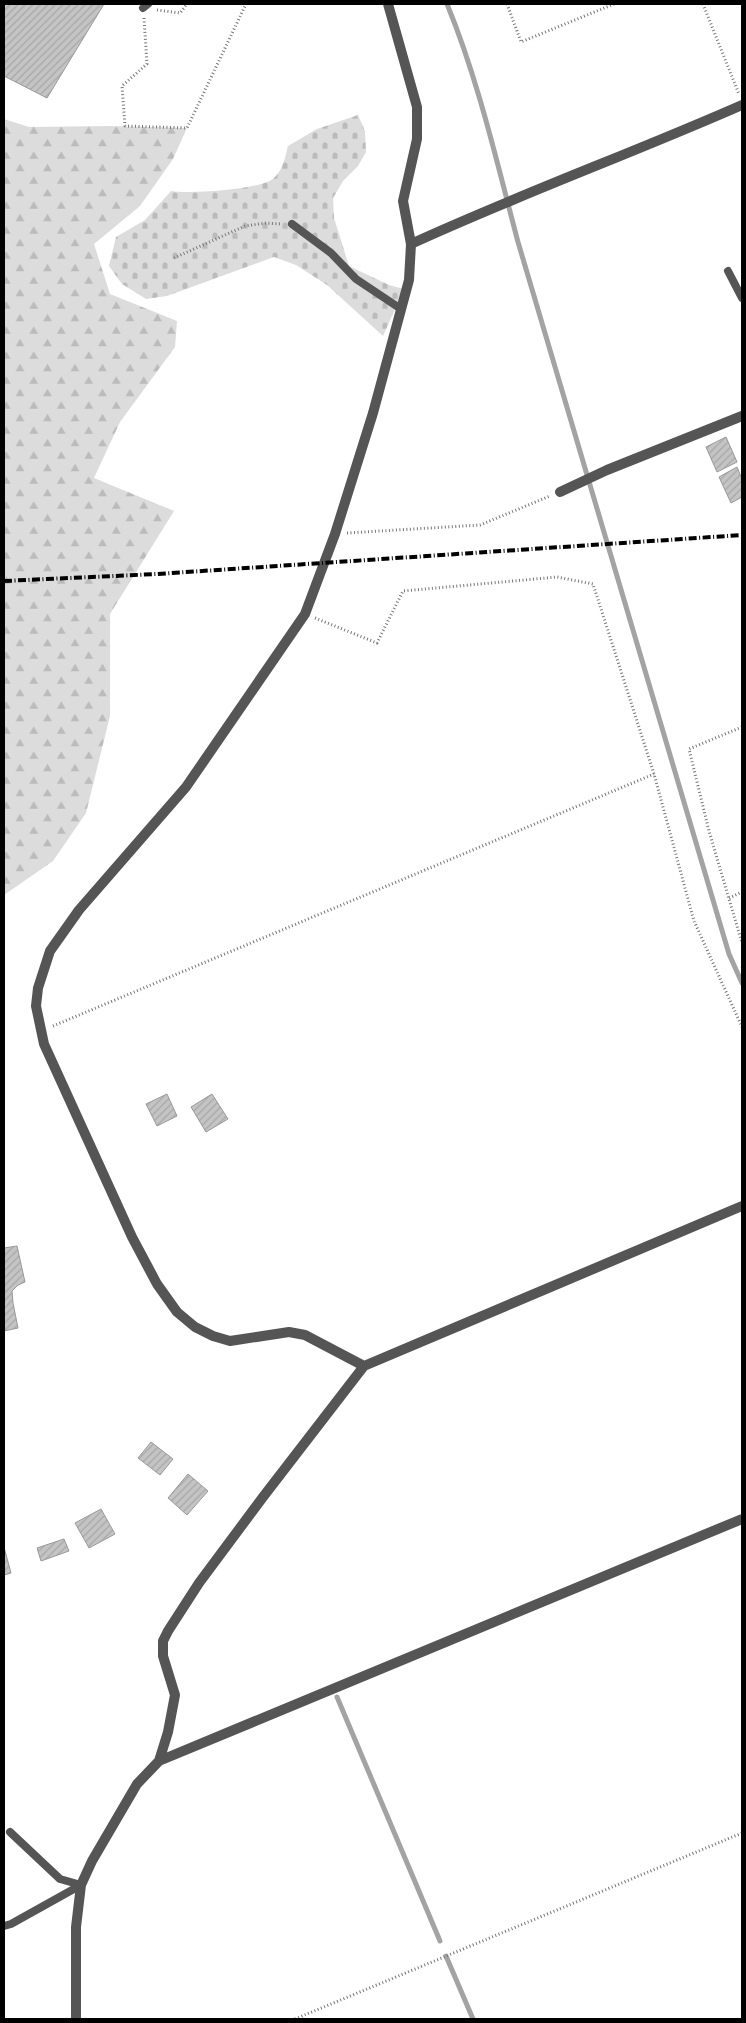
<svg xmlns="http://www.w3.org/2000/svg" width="746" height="2023" viewBox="0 0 746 2023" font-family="Poppins,sans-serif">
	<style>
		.forest { fill: url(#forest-firs) }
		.cemetery { fill: url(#cemetery-stones) }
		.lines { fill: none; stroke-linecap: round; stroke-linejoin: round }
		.stream { stroke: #a3a3a3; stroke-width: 5 }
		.building { fill: url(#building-hatch); stroke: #999 }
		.path { stroke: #777; stroke-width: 3; stroke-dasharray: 1 2.5; stroke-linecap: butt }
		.service { stroke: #555; stroke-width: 8 }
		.minor { stroke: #555; stroke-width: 10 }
		.rail { stroke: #000; stroke-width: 4; stroke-dasharray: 8 2.5 1 2.5; stroke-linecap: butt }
	</style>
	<defs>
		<pattern id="forest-firs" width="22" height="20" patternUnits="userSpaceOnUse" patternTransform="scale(1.25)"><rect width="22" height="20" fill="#dcdcdc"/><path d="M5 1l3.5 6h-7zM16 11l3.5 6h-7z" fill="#bbb"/></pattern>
		<pattern id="cemetery-stones" width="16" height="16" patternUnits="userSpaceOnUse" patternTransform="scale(1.25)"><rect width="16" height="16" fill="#dcdcdc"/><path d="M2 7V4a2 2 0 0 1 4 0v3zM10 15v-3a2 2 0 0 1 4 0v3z" fill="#bbb"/></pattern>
		<pattern id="building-hatch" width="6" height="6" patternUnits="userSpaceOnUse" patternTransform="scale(1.25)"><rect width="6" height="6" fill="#c4c4c4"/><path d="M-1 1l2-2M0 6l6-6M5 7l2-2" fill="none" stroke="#a7a7a7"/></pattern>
	</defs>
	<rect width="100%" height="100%" fill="#fff"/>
	<path class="forest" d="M4,119L29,127L110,126L187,128L173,159L140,206L94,244L110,294L177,321L175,347L120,422L94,478L174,511L110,614V716L86,813L53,861L4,895Z"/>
	<path class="cemetery" d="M358,115L365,131L366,152L358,166L343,181L333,198L334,218L349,266L389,285L404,289L383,336L327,285L296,265L274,257L167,296L146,299L122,284L109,266L116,237L145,220L171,191C189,194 262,190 274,178C283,169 285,158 288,146L317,129Z"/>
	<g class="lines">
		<path class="stream" d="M447,4C478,79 497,163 518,242L729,954L742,983
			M337,1697L440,1941
			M446,1956L473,2019"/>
	</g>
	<path class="building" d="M4,4H104L47,98L4,76Z
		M726,437L737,462L717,472L706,447Z
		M737,467L742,479V497L731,503L719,477Z
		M167,1094L177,1116L157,1126L146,1104Z
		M212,1094L228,1119L206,1132L191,1107Z
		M17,1246L25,1282L18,1285L12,1291L13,1303L18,1328L4,1331V1248Z
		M151,1442L173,1459L160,1475L138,1458Z
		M188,1474L208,1491L187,1515L168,1498Z
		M101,1509L115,1534L89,1548L75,1523Z
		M64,1539L69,1551L41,1561L37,1548Z
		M4,1547L11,1573L4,1575Z"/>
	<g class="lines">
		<path class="path" d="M507,4L521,42L614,4
			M703,4L739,94
			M157,10L180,13L187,4
			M144,18L147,64L122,86L125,126L187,128L246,4
			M174,258L245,226L266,223L281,224
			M347,533L480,525L550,496
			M315,618L377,643L403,591L557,577L593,584L654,774L694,921L742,1027
			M742,727L689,749L709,831L742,943
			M729,898L742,892
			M53,1026L654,774
			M295,2019L742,1833"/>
		<path class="service" d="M143,8L148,4
			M292,224L331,253L356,279L401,309
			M728,271L742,298
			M10,1832L60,1879L81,1885
			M4,1926L11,1924L81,1885"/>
		<path class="minor" d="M411,244C520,194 633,153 742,105
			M560,492L607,470L742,416
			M364,1366L305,1335L289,1332L230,1341L213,1336L195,1327L177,1312L157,1284L132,1237L44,1044L36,1006L38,988L50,951L79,910L186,787L305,614L335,534L373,413L409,280L411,244L403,201L417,139V107L388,4
			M159,1761L742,1519
			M76,2019V1927L81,1885L92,1861L137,1784L159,1761L168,1732L175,1695L163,1656V1641L168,1631L199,1583L263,1497L364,1366L742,1206"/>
		<path class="rail" d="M4,581L157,574L742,535"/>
	</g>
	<rect width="746" height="2023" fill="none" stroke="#000000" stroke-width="10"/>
</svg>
